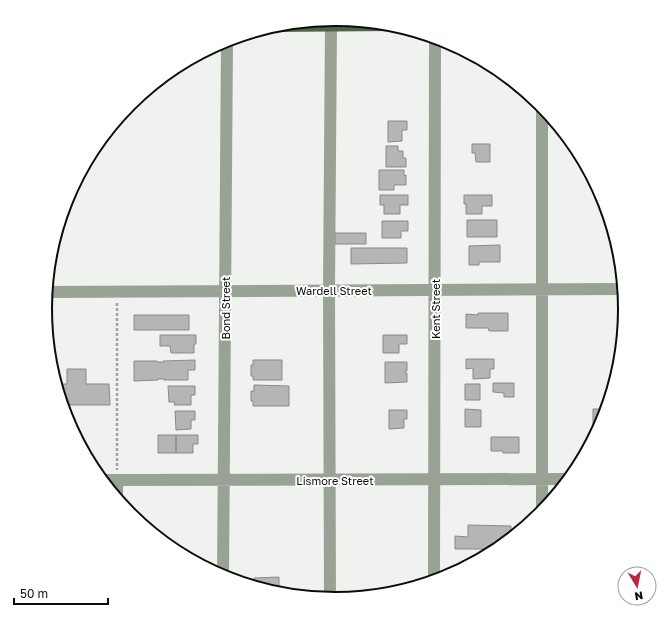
<svg xmlns="http://www.w3.org/2000/svg" width="669" height="618" viewBox="0 0 669 618" font-family="'Golos Text',sans-serif">
	<style>
		.building { fill: #b3b6b2; stroke: #888b88 }
		.lines { fill: none; stroke-linecap: round; stroke-linejoin: round }
		.path { stroke: #a1a3a0; stroke-width: 2.5; stroke-dasharray: 3 2; stroke-linecap: butt }
		.minor { stroke: #98a395; stroke-width: 12 }
		.major { stroke: #51644a; stroke-width: 12 }
		.labels { text-anchor: middle; dominant-baseline: central; stroke-width: 4; stroke-linejoin: round; paint-order: stroke }
		.street-label { font-size: 11px; fill: #0c0d0b; stroke: #fff }
		.rim { fill: none; stroke: #0c0d0b; stroke-width: 2 }
	</style>
	<rect width="100%" height="100%" fill="#eff2ee"/>
	<path class="building" d="M388,121H407V130H402V141L388,142Z
		M472,144H490V162H476L475,153H472Z
		M386,146H398V151H403V158H406V167H386Z
		M379,170H404V176L406,175V185H394V190H379Z
		M380,195H408V205H400V214H384V205H380Z
		M464,195H492V206H482V214H466V204H464Z
		M467,220H497V237H467Z
		M382,221H408V231H401V238H382Z
		M335,233H366V244H335Z
		M500,245V262H479V265H469V246Z
		M351,248H407V263L351,264Z
		M478,313H508V331H489L488,328H466V314L478,315Z
		M134,315H189V330H134Z
		M160,335H196V344H194V353H171L170,346H160Z
		M383,335H407V344H399V353H383Z
		M466,359H494V369H490V378L473,379V368L466,369Z
		M195,360V370H188V380H164V379H158V380L134,381V361H157V362H164L163,361Z
		M253,360H282V380H253V376H251V365H253Z
		M385,362H407V371H405V373H407V382L385,383Z
		M67,369H86V384H109L110,405H62L56,384H67Z
		M493,383H514V397H504V393L493,392Z
		M465,384H480V400H465Z
		M254,385L289,386V406H253V401H251V391H254Z
		M168,386H195V395H191V405H174L175,402H169Z
		M465,409L481,410V427H465Z
		M593,409H606L602,420L597,430H593Z
		M389,410H407V419H404V428L389,429Z
		M175,411H195V420H191V429L176,430Z
		M158,435H176V453H158Z
		M176,435H198V444H193V453H176Z
		M491,437H519V453H503V451H491Z
		M468,525L511,526V532H518L497,549H455V536L468,537Z
		M279,577V594L254,586V578Z"/>
	<g class="lines">
		<path class="path" d="M117,303V470"/>
		<path class="minor" d="M46,292L623,289
			M102,480L568,479
			M117,480V499
			M542,512V107
			M223,577L227,40
			M434,580L435,38
			M330,599L329,290L331,25"/>
		<path class="major" d="M274,26L392,25"/>
	</g>
	<g class="labels">
		<g class="street-label">
			<text x="334" y="290">Wardell Street</text>
			<text transform="translate(225 308) rotate(-90)">Bond Street</text>
			<text transform="translate(435 309) rotate(-90)">Kent Street</text>
			<text x="335" y="480">Lismore Street</text>
		</g>
	</g>
	<path d="M0 0H669V618H0ZM52 309a283 283 0 1 1 566 0a283 283 0 1 1-566 0Z" fill="#fff" fill-rule="evenodd"/>
	<path class="rim" d="M52 309a283 283 0 1 1 566 0a283 283 0 1 1-566 0Z"/>
	<g transform="translate(637 586) rotate(170)"><circle r="19" fill="#ffffff" stroke="#9e9e9d"/>
	<path d="M0-3L7 15L0 10L-7 15Z" fill="#ba2843"/>
	<text y="-6" font-size="11" font-weight="bold" text-anchor="middle" fill="#0c0d0b">N</text>
	</g>
	<path d="M14 598v6h94v-6" fill="none" stroke="#0c0d0b" stroke-width="2"/>
	<text x="20" y="598" font-size="12" fill="#0c0d0b" stroke="#ffffff" stroke-width="3" paint-order="stroke">50 m</text>
</svg>
